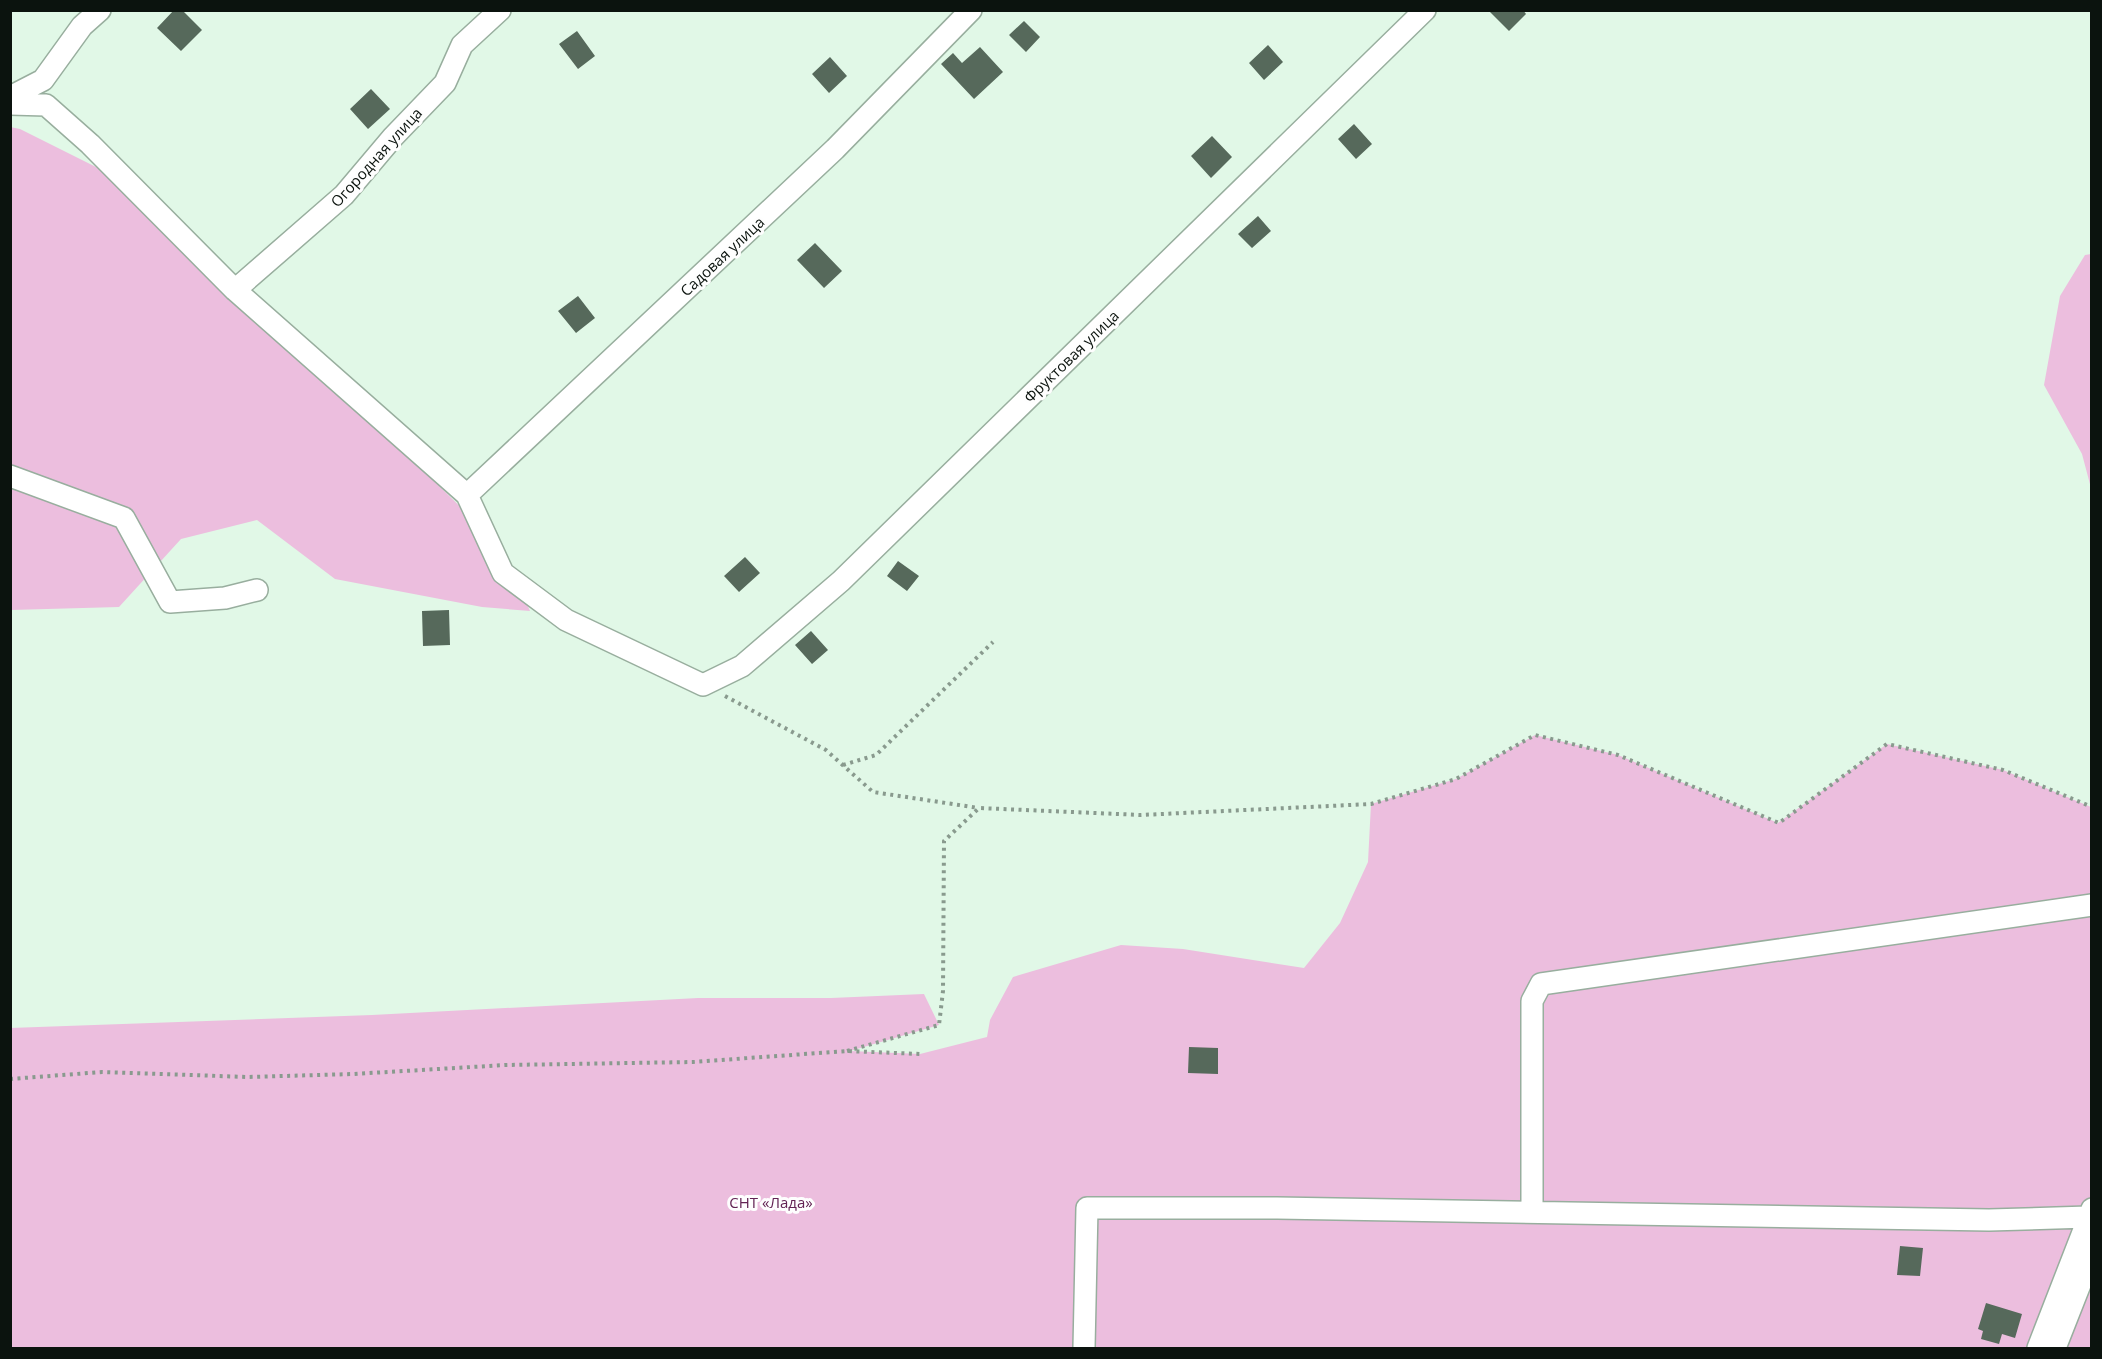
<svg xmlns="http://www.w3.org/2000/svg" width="2102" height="1359" viewBox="0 0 2102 1359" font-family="'Open Sans',sans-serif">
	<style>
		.green { fill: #ecbede }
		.building { fill: #56695b }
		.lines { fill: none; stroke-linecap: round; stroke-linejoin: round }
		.street-casing { stroke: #98ae9e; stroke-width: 24 }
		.path { stroke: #899a8e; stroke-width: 4; stroke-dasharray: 3 4.5; stroke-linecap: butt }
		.street { stroke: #fff; stroke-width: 21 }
		.labels { text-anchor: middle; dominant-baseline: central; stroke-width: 6; stroke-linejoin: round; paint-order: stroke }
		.street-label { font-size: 15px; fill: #0b130e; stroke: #fefefe }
		.park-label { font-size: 15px; fill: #622253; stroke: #fefefe }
	</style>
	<rect width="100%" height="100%" fill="#e1f8e7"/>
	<path class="green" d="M10,127L20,129L130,184L265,314L501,547L530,611L482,607L335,579L257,520L181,539L119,607L11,610Z
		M2091,254H2092L2091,488L2082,454L2044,385L2060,296L2085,255Z
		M1535,735L1618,755L1778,823L1887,744L2003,770L2091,807V1348H11L10,1028L372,1015L698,998H831L924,994L939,1025L850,1051L920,1054L987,1037L990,1020L1013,977L1121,945L1183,949L1304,968L1340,923L1368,862L1371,804L1456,779Z"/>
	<path class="building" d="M174,10H182L202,30L181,51L157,28Z
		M1488,10H1523L1526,14L1509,31Z
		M1024,21L1040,37L1026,52L1009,35Z
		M577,31L595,56L578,69L559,44Z
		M1268,45L1283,62L1264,80L1249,63Z
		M980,47L1003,72L974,99L941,64L953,53L962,63Z
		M830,57L847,76L829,93L812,74Z
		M371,89L390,109L368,129L350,109Z
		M1354,124L1372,144L1356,159L1338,139Z
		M1212,136L1232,157L1211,178L1191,156Z
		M1258,216L1271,231L1252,248L1238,234Z
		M815,243L842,271L824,288L797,260Z
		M578,296L595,318L576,333L558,311Z
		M745,557L760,573L739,592L724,576Z
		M898,561L919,576L907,591L887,576Z
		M449,610L450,645L423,646L422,611Z
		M811,631L828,650L812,664L795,645Z
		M1189,1047L1218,1048V1074L1188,1073Z
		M1900,1246L1923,1248L1920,1276L1897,1275Z
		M1986,1303L2022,1314L2015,1338L2002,1334L1999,1344L1981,1339L1983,1331L1978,1329Z"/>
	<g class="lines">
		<defs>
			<path id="street" d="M10,97L43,80L82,26L100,10
				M10,104L46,105L90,144L235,290L467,495L503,573L566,620L703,685L742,666L841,581L1425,10
				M235,290L344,195L393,137L445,83L462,45L500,10
				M10,476L124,518L170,602L225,598L257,590
				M467,495L835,149L971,10
				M1532,1212V1001L1541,984L2092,905
				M1084,1348L1087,1208H1277L1989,1220L2088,1217
				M2038,1348L2092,1209
				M2055,1348L2092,1254"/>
		</defs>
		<use href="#street" class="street-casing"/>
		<path class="path" d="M725,696L826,750L873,792L979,808
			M843,765L876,755L993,642
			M847,1051L939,1025L943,991L944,841L979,808L1141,815L1371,804L1456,779L1535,735L1618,755L1779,823L1887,744L2003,770L2092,807
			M10,1079L102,1072L248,1077L353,1074L506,1065L693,1062L847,1051L920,1054"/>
		<use href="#street" class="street"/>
	</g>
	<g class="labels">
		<g class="street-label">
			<text transform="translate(376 157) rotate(-48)">Огородная улица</text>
			<text transform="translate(722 256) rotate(-43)">Садовая улица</text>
			<text transform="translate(1071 356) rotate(-44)">Фруктовая улица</text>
		</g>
		<g class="park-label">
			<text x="771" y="1202">СНТ «Лада»</text>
		</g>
	</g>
	<rect width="2102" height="1359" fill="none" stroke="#0b130e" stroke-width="24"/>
</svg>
